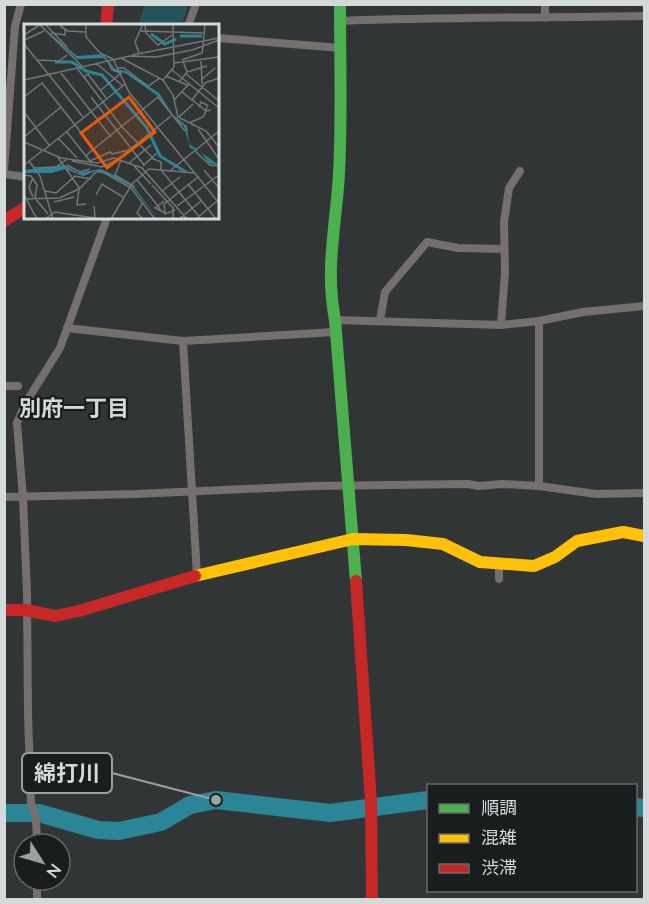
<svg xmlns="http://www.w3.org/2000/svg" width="649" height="904" viewBox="0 0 649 904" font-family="Lato,'Noto Sans JP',sans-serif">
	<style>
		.green { fill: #26525a }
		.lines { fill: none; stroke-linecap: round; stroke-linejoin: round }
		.river { stroke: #2a8696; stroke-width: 18 }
		.street { stroke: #776e6e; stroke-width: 8 }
		.fast { stroke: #4caf50; stroke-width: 12 }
		.slow { stroke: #ffc107; stroke-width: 12 }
		.jam { stroke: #c62828; stroke-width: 12 }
		.labels { text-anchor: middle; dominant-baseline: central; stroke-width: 4.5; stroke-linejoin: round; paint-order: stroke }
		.neighbourhood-label { font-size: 22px; font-weight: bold; fill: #d4d9da; stroke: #1a1d1e }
		.inset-river { fill: none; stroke: #2a8696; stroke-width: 3 }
		.inset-road { fill: none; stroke: #727778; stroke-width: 1.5 }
		.view { fill: #e8590c; fill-opacity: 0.15; stroke: #e8590c; stroke-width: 3 }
		.inset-edge { fill: none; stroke: #d4d9da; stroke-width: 3 }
		.leader { fill: none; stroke: #9ba0a1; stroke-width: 2 }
		.callout-dot { fill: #9ba0a1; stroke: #1a1d1e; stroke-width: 2 }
		.callout { fill: #1a1d1e; stroke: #9ba0a1; stroke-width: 2 }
		.callout-label { font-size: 22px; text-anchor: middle; font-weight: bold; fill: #d4d9da }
	</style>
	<rect width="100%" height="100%" fill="#313536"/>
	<path class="green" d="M145,4L188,5L182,25H138Z"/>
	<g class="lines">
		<path class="river" d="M636,807L644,808
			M4,813H39L98,830L119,831L161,822L190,805L216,800L330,813L428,800"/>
		<path class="street" d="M545,4V18
			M341,21C442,17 543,18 644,16
			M188,26L196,4
			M218,38L341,48
			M4,170L15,26L21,4
			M4,174L26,177
			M335,320L501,325L539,321L583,312L644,306
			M380,320L385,292L427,242L458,248L504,249
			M501,325L505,272L504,222L509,188L520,171
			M67,328L183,341L335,332
			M183,341L197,575
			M4,386H18
			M539,486V321
			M4,497L136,494L313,486L468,484L478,486L502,484L539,486L596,494L644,493
			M499,565V579
			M37,844L36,819L31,803L28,714L27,593L23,498L17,423L25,404L60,348L107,218
			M37,880V900"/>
		<path class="fast" d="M340,4C340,60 342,118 339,174C336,226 325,267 335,320L356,581"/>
		<path class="slow" d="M195,576L353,539L406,540L443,544L480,562L534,566L555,557L577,541L623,532L644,536"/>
		<path class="jam" d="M106,26L108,4
			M4,221L26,207
			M356,581L371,802L372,900
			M4,610H26L55,616L79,611L195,576"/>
	</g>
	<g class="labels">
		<g class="neighbourhood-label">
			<text x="74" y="407">別府一丁目</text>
		</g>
	</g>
	<g transform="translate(24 24)">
		<rect width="195" height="195" fill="#313536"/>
		<path d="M15,0L53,32L79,30L91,45L102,47L135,69L149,91L163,102L165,120L195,141L185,139L177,128L166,124L160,102L152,97L134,72L101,49L91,48L80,34L53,35ZM41,141L54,149L77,145L92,152L110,163L134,195L108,163L85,151L72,147L59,152L41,145L28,149H0V146Z" fill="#2a8696"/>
		<path class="inset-river" d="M127,10L141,20L152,15M156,12H178M31,38H48L62,47L78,51L123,104L136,132L162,148"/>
		<path class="inset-road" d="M15,0L58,42M21,0L43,23M62,0V13L76,29L89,35M121,0L122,9L134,21L148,11M36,2L44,7L61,8M117,7L179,9M27,9L41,11V6M0,11L17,0M0,16L20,7M0,20L59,93M179,23L181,0M115,29L111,18L119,0M108,31L195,14M97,34L139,56L149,71L154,93L182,107L195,123M89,35L105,68L195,179M13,36L35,37L43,31M158,36L178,29L179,23M177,37L178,60M72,39L99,62M150,39L195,33M53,44L98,103L128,133M94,44H100L124,62L136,54M148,46L195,84M163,48L183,42M37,49L87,113M162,50L195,77M142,52L163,61M60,53L64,50L83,75M0,56L106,32L132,33L168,26L195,16M139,56L150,43L149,0M177,56L191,44M155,58L163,48L159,37M77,66L97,49L88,46L84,38M158,68L182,87L179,93L165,99M0,73L18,59L70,125M67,73L120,141M150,76L165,60M168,76L181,59L195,54M175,83L177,78L183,81L182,87L187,86M0,88L25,121M155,93L169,80M174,105L195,135M42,107L62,132M58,109L76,93M0,113L37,83M34,114L53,134M0,118L37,134L73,139L90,134L118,144L163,195M20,126L101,60M171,127L186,141L195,142M88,130L105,126L147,92M33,132L56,165M127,134L137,138V146L177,195M97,136L91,151L111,163M5,137L16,152L29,195M48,137L78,143L95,135M66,137L86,128L88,130M67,138L62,132L66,128L134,73L161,107M105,139L127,121M0,141L18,127M43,141L56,148L66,145M110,142L127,160M119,142L133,129M11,144L32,143L42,136M125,145L171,149M147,146L195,107M180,146L195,164M72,148H79L107,164L131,195M0,151L7,152L13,161L11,174M9,154L5,163L9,173M113,156L134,182L140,177M164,160L192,195M128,161L149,184V195M55,165L53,181L62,180M21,167L32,169L51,152L67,155M138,167L156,153M0,171L13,195M72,171L78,160L99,173M11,174L24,190M0,175L35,174L55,165L72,148M30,178L50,173M119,178L113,189L119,195M153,182L195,151M151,186L141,190L140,180L174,153M137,187L134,182L131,184L141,189M21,195L31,188L71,194L70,182M87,195L108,160L125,145M155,195L177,177M172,195L193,177"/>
		<path class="view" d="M105,73L131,108L83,144L57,109Z"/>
		<rect width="195" height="195" class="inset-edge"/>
	</g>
	<path class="leader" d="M216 800L112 773"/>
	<circle class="callout-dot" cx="216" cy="800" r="6"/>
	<rect class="callout" x="22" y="753" width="90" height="40" rx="6"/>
	<g class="callout-label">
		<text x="67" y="781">綿打川</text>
	</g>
	<rect width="649" height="904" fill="none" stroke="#d4d9da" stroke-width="12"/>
	<rect x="427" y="784" width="210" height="108" fill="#1a1d1e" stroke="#646869" stroke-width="1.5"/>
	<rect x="439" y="804" width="30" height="9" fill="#4caf50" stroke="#646869" stroke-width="1.5"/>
	<text x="481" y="814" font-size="18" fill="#d4d9da">順調</text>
	<rect x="439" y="834" width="30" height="9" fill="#ffc107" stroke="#646869" stroke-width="1.5"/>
	<text x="481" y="844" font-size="18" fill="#d4d9da">混雑</text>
	<rect x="439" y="864" width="30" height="9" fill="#c62828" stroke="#646869" stroke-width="1.5"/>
	<text x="481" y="874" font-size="18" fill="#d4d9da">渋滞</text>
	<g transform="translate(42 862) rotate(127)"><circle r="28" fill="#1a1d1e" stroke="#646869" stroke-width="1.5"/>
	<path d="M0-4.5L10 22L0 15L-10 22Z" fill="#9ba0a1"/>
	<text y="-9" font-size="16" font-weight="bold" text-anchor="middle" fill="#d4d9da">N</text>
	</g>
</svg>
